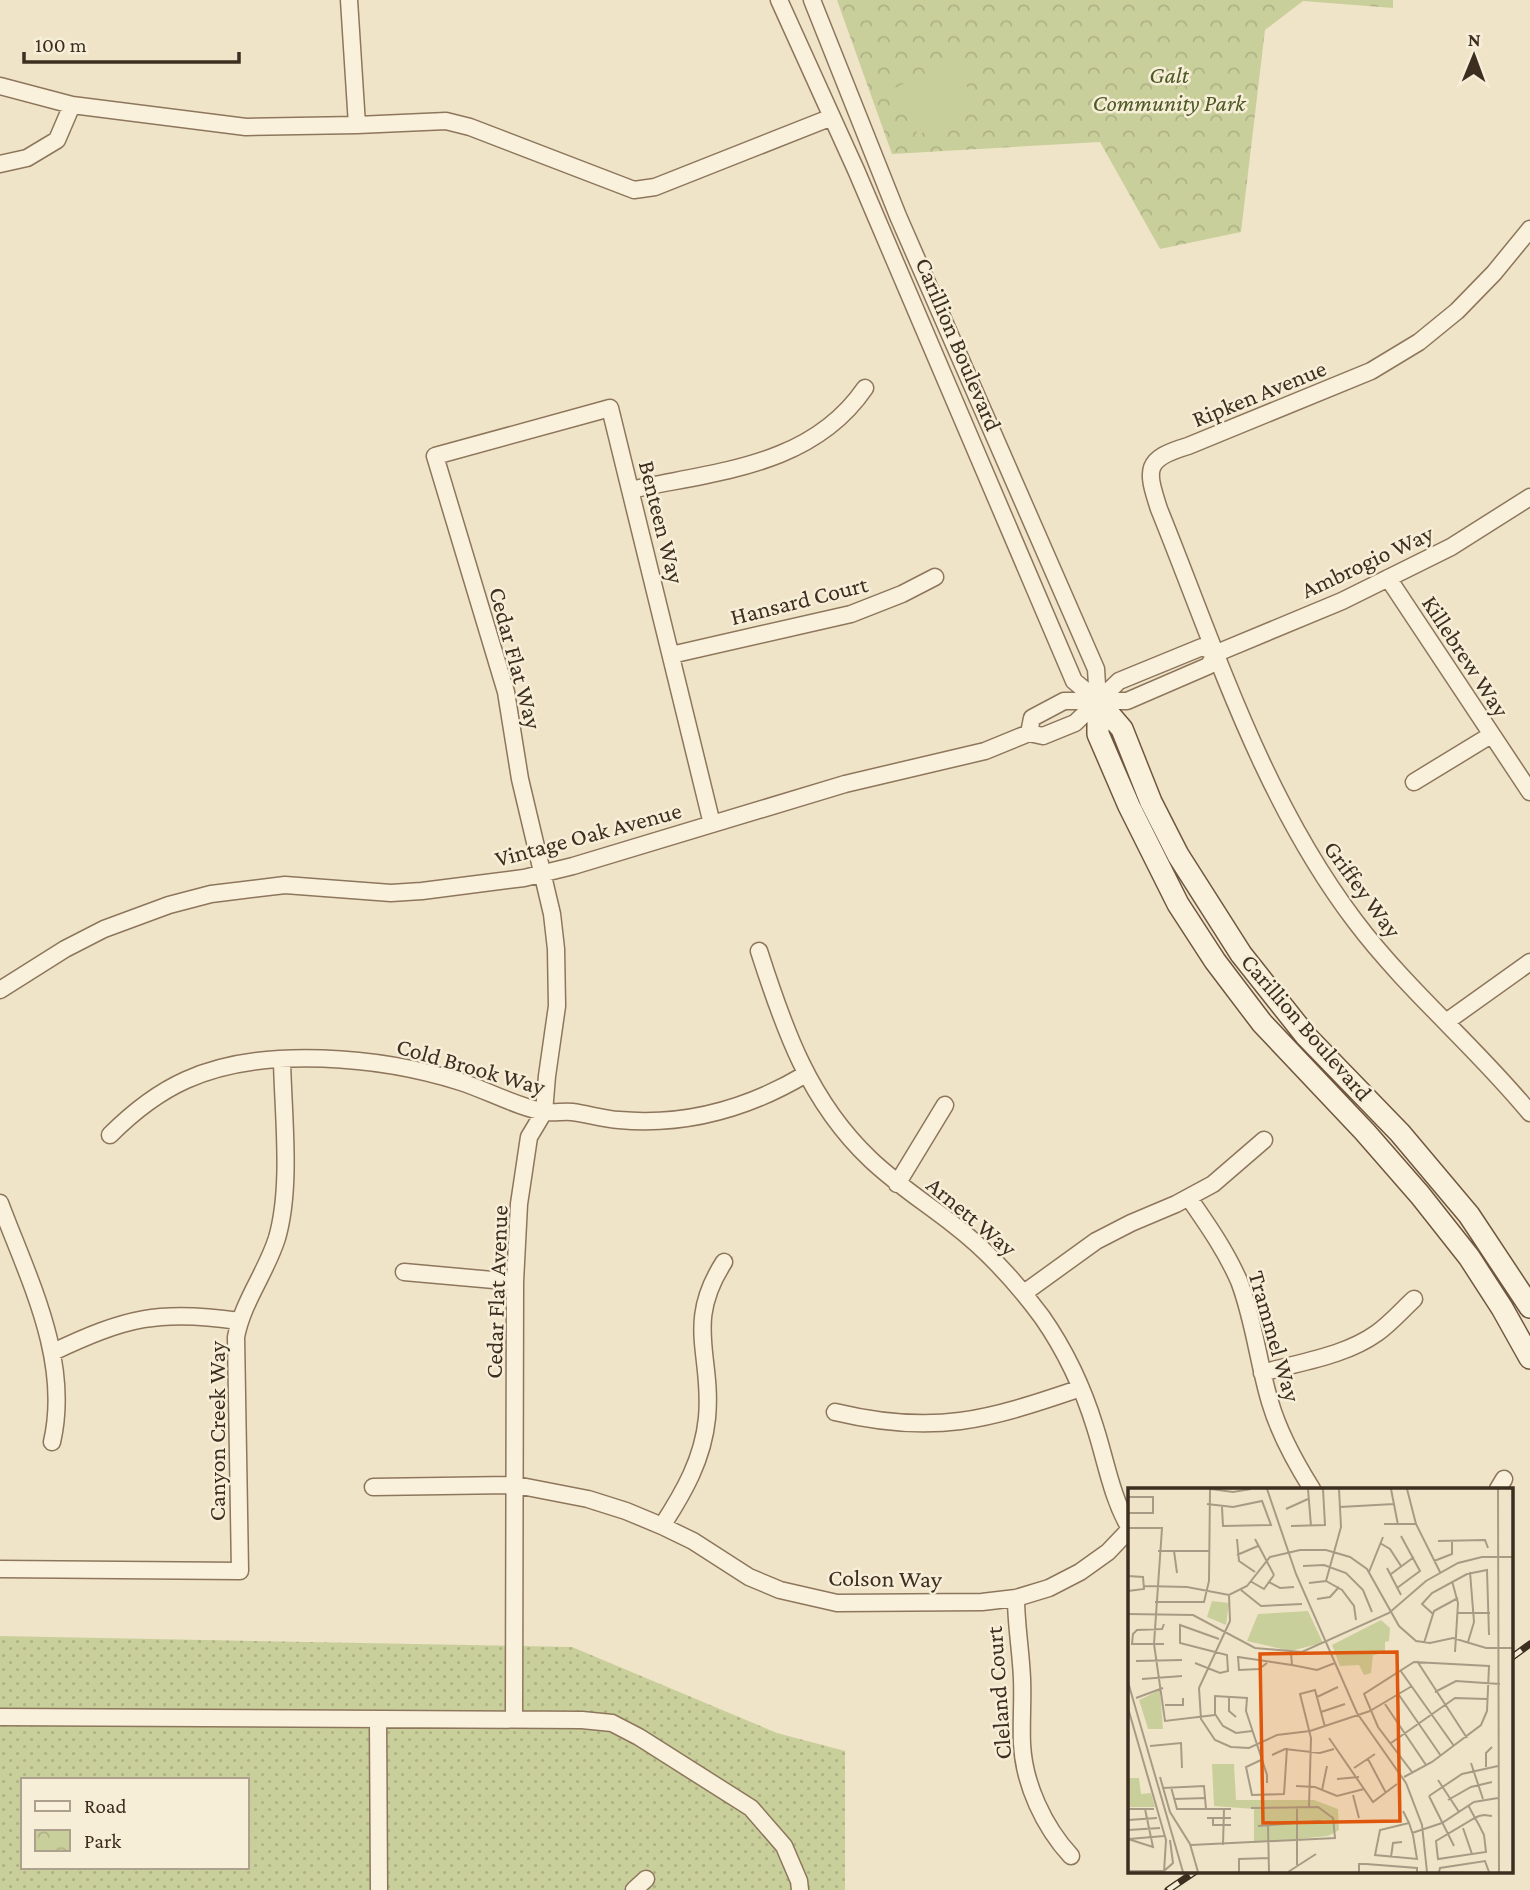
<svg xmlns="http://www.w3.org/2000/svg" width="1530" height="1890" viewBox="0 0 1530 1890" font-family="'Crimson Pro',serif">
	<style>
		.grass { fill: url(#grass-dots); fill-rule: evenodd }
		.park { fill: url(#park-crowns) }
		.pitch { fill: #c9cf9b }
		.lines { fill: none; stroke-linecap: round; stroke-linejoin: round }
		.street-casing { stroke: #8d765c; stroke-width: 19 }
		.secondary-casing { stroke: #6f573f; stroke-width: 24 }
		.street { stroke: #faf1dc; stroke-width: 16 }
		.secondary { stroke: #faf1dc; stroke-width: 21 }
		.rail-casing { stroke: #3d2e20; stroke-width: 7 }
		.rail { stroke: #f7eed8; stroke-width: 4.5; stroke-dasharray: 13; stroke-linecap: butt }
		.labels { text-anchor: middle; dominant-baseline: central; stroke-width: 5; stroke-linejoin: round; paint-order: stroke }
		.park-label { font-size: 24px; font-style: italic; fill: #4d5a26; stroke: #f7eed8 }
		.street-label { font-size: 24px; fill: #3d2e20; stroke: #f7eed8 }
		.inset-road { fill: none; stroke: #a89b85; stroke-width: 2 }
		.view { fill: #df570d; fill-opacity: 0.15; stroke: #df570d; stroke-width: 3.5 }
		.inset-edge { fill: none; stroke: #3d2e20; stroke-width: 3.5 }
	</style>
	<defs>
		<pattern id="grass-dots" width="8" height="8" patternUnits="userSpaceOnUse" patternTransform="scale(1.75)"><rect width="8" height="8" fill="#c9cf9b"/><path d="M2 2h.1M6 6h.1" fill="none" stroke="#aeb285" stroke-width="1.8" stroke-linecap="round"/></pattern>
		<pattern id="park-crowns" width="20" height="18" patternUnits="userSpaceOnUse" patternTransform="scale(1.75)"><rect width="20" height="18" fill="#c9cf9b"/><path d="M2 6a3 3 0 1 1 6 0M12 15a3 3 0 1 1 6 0" fill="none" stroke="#aeb285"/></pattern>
	</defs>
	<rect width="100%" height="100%" fill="#f0e4c8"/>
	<path class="grass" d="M0,1636L572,1647L777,1733L845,1751V1890H0ZM23,1780H247V1867H23Z"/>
	<path class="park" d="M837,0H1393V8L1303,1L1265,30L1241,232L1160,249L1100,142L892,154Z"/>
	<path class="pitch" d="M955,59L976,107L918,135L895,88Z"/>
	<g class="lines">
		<defs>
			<path id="street" d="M779,0L856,170L1074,681L1098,701
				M812,0L898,216L1096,669L1098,701
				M0,86L72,105L246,127L357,125L349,0
				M357,125L446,121L470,127L634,190L655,187L832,117
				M0,164L27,158L57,140L72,105
				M1530,229L1494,273L1457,311L1419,342L1371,371L1188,446C1144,459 1146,469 1159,509C1216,650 1262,798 1355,921C1407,990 1475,1046 1530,1113
				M630,490C716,471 811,467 865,388
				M1388,578L1530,792
				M671,655L851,614L902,594L935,577
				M1029,733L1032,718L1064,701H1127L1208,666L1217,653L1342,601L1451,547L1530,497
				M1414,782L1491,735
				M759,951C784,1029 809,1101 870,1159C896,1184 926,1203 954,1225C988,1251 1016,1282 1042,1317C1065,1350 1083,1388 1095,1427C1106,1461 1111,1495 1129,1527
				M0,990L65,949L104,929L169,905L211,894L285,885L391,893L422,891L524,878L573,866L845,784L985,751L1029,733L1043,736L1075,723L1119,681L1202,647L1217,653
				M1446,1022L1530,962
				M110,1135C132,1113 157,1093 186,1080C263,1045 382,1057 461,1082C486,1090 522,1109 546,1112C555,1113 564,1111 572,1112C588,1114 603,1119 619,1120C686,1126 749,1108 806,1074
				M897,1184L945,1105
				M1189,1198C1207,1224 1226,1251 1239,1281C1254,1320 1258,1362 1270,1402C1279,1433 1295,1462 1312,1489
				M0,1203C28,1278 71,1360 52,1442
				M404,1272L515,1282
				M1024,1293L1096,1241L1131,1223L1176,1204L1213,1184L1264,1140
				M53,1352C125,1318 159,1309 239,1321
				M1262,1373C1300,1362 1345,1356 1377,1333C1391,1323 1402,1310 1414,1299
				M835,1412C935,1436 987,1420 1081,1388
				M373,1487L516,1485L588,1499L626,1511L662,1526L693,1541L749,1577L780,1590L837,1603L982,1602L1016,1598L1049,1588L1080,1572L1108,1552L1129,1530
				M1498,1489L1504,1479
				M662,1526C684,1492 703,1459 707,1418C713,1355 684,1324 724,1262
				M0,1569L240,1571L236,1337C243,1301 266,1273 277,1238C292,1186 283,1115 282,1060
				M1016,1598C1016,1625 1021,1652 1022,1679C1023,1701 1021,1722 1022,1744C1024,1784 1044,1827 1071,1856
				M0,1717L582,1720L612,1723L639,1737L751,1808L784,1846L799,1881L800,1890
				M378,1719L379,1890
				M514,1719L515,1282L519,1204L529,1137L544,1112L547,1076L557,1006L556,949L552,914L520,779L506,692L435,456L610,408L712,824
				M634,1890L646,1879"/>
			<path id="secondary" d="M1098,701V734L1129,806L1178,904L1215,961L1262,1023L1365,1132L1420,1195L1469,1257L1502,1308L1530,1358
				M1098,701L1122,729L1151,802L1178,855L1241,954L1306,1036L1400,1133L1469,1215L1530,1307"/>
		</defs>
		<use href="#street" class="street-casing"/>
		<use href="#secondary" class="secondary-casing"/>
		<use href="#street" class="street"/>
		<use href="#secondary" class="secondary"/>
		<defs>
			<path id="rail" d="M1511,1658L1530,1644
				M1168,1890L1196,1871"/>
		</defs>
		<use href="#rail" class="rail-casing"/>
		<use href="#rail" class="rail"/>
	</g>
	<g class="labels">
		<g class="park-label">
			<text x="1169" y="74">Galt<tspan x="1169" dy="28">Community Park</tspan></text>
		</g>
		<g class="street-label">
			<text transform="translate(959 344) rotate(67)">Carillion Boulevard</text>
			<text transform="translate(1259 393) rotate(-22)">Ripken Avenue</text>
			<text transform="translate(662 522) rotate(76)">Benteen Way</text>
			<text transform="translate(1367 561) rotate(-25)">Ambrogio Way</text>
			<text transform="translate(799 600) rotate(-14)">Hansard Court</text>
			<text transform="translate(1466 656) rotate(57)">Killebrew Way</text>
			<text transform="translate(516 658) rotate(75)">Cedar Flat Way</text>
			<text transform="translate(588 834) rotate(-15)">Vintage Oak Avenue</text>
			<text transform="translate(1363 889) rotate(54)">Griffey Way</text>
			<text transform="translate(1307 1027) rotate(49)">Carillion Boulevard</text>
			<text transform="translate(471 1066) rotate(16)">Cold Brook Way</text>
			<text transform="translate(972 1216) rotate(40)">Arnett Way</text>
			<text transform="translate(496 1292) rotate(-88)">Cedar Flat Avenue</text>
			<text transform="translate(1275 1336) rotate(74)">Trammel Way</text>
			<text transform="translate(216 1431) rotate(-90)">Canyon Creek Way</text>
			<text transform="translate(885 1578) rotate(1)">Colson Way</text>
			<text transform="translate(998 1693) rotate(-94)">Cleland Court</text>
		</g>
	</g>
	<g transform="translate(1128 1488)">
		<rect width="385" height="385" fill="#f0e4c8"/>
		<path d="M84,113L101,115L98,137L79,129ZM180,123L195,155L162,163L119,153L130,126ZM84,276H106L108,312H186L210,321L211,342L200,348L126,355V321L86,318ZM0,290H11L13,306L23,305L27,319H0Z" fill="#c9cf9b"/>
		<path d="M253,132L262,140L261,153L257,154V165L245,167L243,185L236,187L231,177L212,178L204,157ZM32,202L35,241H20L11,212Z" fill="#c9cf9b"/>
		<path d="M234 152a10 10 0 1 1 20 0a10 10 0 1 1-20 0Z" fill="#c9cf9b"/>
		<path class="inset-road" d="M83,1L105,4L123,1M139,1L168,86L229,225L278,295L294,337L299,384M180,1L183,38M263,1L270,37M279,1L288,36L312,84M370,1L371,384M0,9H25V25H0M79,16L105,19L134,13L143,37L95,38L94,19M212,19L266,16M158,21L180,11M256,36H288M163,38L197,37L195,1M0,40H34L26,156L37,233L87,227M109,51L111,73L127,84M127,51L146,87M310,53L357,52L360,60M252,55L262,61L273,78M30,63H81M46,63L49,85M109,67L130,58M306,73L324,66V52M175,78L196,77L218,85L235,102L244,124M259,80L273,107M241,84L255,49M263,86L286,69M0,88L15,89L16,101L0,103M122,93L136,101L146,87M198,93L213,39L211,1M324,93L330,115L327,164M141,94L152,100L166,99M181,95L198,93L214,102L226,118L228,132M16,98L59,99L101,107L119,98L142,69L172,62H198L222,69L239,81L271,138L288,153L302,155L325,150L358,160H385M269,100L292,83L273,48M113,102L133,118L174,116M101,107L102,133L71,200L73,231L87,252L103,259L121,260L149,247L182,243L242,223M385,110V167M189,111L202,109L211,99M27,114H76L81,93L82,1M329,125H362M0,126L65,127L127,160L174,164L261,125L298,93L330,75L354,69H385M305,126L294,116L304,105L339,86L359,82L361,147M340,154L346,134L342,84M296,155L306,123L330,110M36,156H4L5,146L9,142L34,141L36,136M8,173L54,172M289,173L339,250M67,175L92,185L100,183L99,167L52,155V137L91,151M139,175L131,181L111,182L110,169L164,177L163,165M164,177L189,182L207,175M272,182L326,258M14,191L54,188M0,194L55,384M307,204L328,193L372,196M271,207L313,268M101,209V223L108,229M189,209L210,199M8,210L35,200M257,216L298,277M37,217H55V210M0,220L38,352L36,384M242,223L284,198M193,224L217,216M124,243L108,245L95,238L87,226V208L119,210L118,223L139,287V295M201,250L245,314L269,296M263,255L327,210L359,211M22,258L53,255L54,280M144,267L157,261L192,265L206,261M240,271L258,305M133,272L118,279L124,307L156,306L159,260M343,275L355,311M358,279V265L364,259M226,280L247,266M32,289L42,324L62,356L70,384M276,289L304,274L353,237L359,223L361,178L286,174L236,206L250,239L284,284M209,291L231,289M310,292L331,324M168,298L187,299L209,308L236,301M43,299L49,321H103M35,300L76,298L78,321M194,302L199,278M225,307L231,330M301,308L334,286L370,278M301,308L326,358M46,311L78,310M320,312L343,299L364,294M340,317L347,330L351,337L356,347L358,364L310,371L308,353L345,331L351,328L356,327L364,328M169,319V377M181,319L183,250L172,206L187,202L197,239M0,321H26M275,323L281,335L285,347L289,371L247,367L252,342L281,335M79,330H103M85,330V337H103M0,332L29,330M130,338L193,333M140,338L141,384M335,340L344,366M0,342L32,340M284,345L314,335L346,314L370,310M0,351L25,359L17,321M1,351L36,348M63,357L207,350L205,330L190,319L123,320M95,357L96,321M263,369L265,355L274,354M0,383H36M36,383L45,375L42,352M111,384V371L141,370M160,384L188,366M231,384V376H238L289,380V384M311,384L312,380L357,373L361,384"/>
		<path class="view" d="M269,164L272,333L135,335L132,166Z"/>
		<rect width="385" height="385" class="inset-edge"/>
	</g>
	<rect x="21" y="1778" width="228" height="91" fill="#f7eed8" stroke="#ada18e" stroke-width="2"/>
	<rect x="35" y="1801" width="35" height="10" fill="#faf1dc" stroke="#ada18e" stroke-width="2"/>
	<text x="84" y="1813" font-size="21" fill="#3d2e20">Road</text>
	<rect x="35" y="1830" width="35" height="21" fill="url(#park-crowns)" stroke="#ada18e" stroke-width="2"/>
	<text x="84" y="1848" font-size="21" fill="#3d2e20">Park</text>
	<g transform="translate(1474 56) rotate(1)" stroke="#f7eed8" stroke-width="5" paint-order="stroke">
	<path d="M0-5L12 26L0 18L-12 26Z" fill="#3d2e20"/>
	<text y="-10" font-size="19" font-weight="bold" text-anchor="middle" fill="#3d2e20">N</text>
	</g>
	<path d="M24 52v10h215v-10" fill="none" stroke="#3d2e20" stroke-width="3.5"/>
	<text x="35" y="52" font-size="21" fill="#3d2e20" stroke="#f7eed8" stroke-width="5" paint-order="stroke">100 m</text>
</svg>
